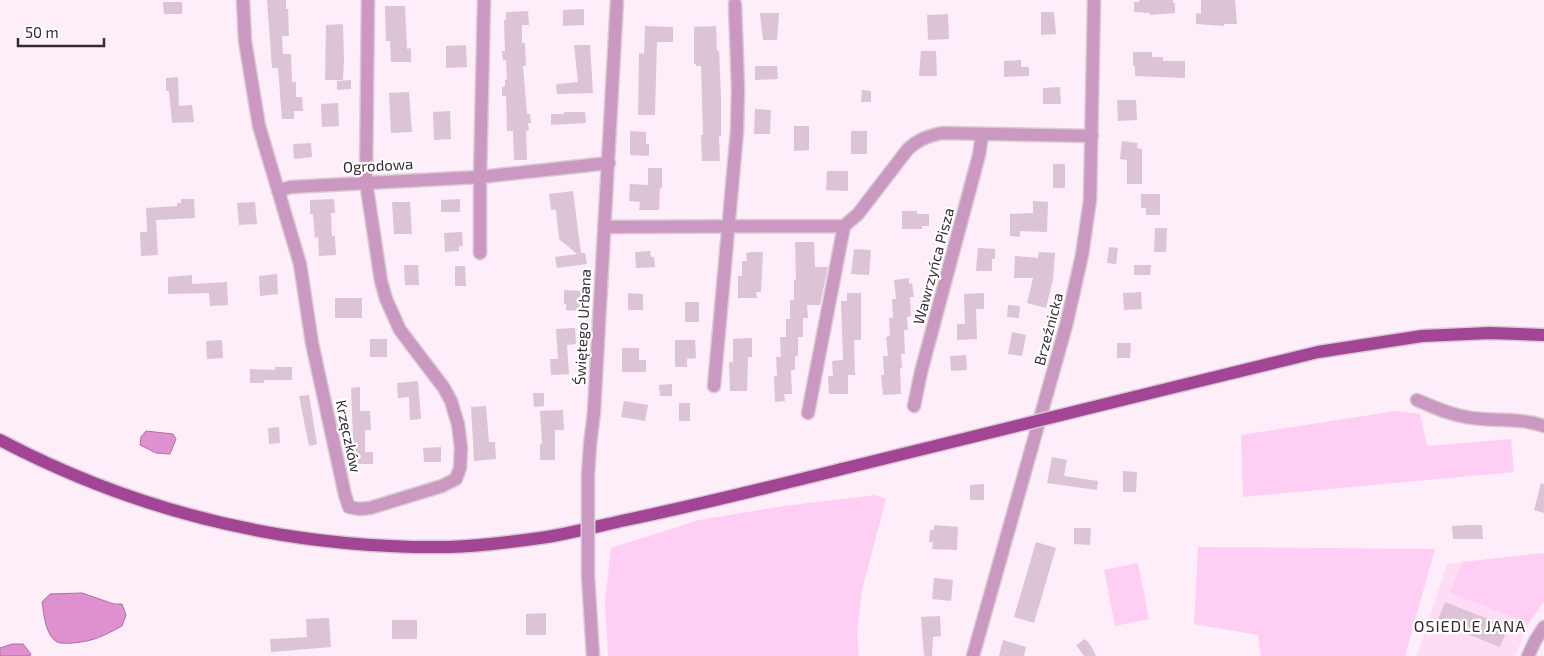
<svg xmlns="http://www.w3.org/2000/svg" width="1544" height="656" viewBox="0 0 1544 656" font-family="'Exo 2',sans-serif">
	<style>
		.built { fill: #fdddf6 }
		.green { fill: #fecef4 }
		.water { fill: #de90cf; stroke: #ab72a0 }
		.building { fill: #dcc3d6 }
		.lines { fill: none; stroke-linecap: round; stroke-linejoin: round }
		.minor-casing { stroke: #d9cbd6; stroke-width: 15 }
		.tertiary-casing { stroke: #d9cbd6; stroke-width: 15 }
		.primary-casing { stroke: #d9cbd6; stroke-width: 15 }
		.minor { stroke: #cb98c1; stroke-width: 12 }
		.tertiary { stroke: #cb98c1; stroke-width: 12 }
		.primary { stroke: #a24594; stroke-width: 12 }
		.minor-bridge-casing { stroke: #d9cbd6; stroke-width: 15; stroke-linecap: butt }
		.primary-bridge-casing { stroke: #d9cbd6; stroke-width: 15; stroke-linecap: butt }
		.minor-bridge { stroke: #cb98c1; stroke-width: 12 }
		.primary-bridge { stroke: #a24594; stroke-width: 12 }
		.labels { text-anchor: middle; dominant-baseline: central; stroke-width: 4.5; stroke-linejoin: round; paint-order: stroke }
		.street-label { font-size: 15px; fill: #352c33; stroke: #fff }
		.neighbourhood-label { font-size: 16px; letter-spacing: 1px; fill: #352c33; stroke: #fff }
	</style>
	<rect width="100%" height="100%" fill="#fdeefa"/>
	<path class="built" d="M1544,553V601L1529,623L1515,656H1417L1447,564Z"/>
	<path class="green" d="M1396,411L1420,414L1427,446L1511,439L1514,472L1243,497L1241,435Z
		M875,495L886,499L862,590L857,633L859,656H608L605,601L611,548L699,520L784,506Z
		M1198,547L1435,549L1405,656H1261L1258,635L1194,624Z
		M1544,553V601L1529,623L1450,593L1462,562Z
		M1138,563L1149,619L1115,626L1104,570Z"/>
	<path class="water" d="M146,431L173,434L176,439L170,454L156,453L140,445L141,437Z
		M82,593L114,604H122L126,615L122,626C103,636 95,641 73,643C68,643 61,644 57,642C45,635 44,614 42,602L50,594Z
		M12,644H23L31,654L30,656H0V648Z"/>
	<path class="building" d="M267,0H286V9H288L289,36H282L283,54H291L292,82H296V97H302L303,111H294V119H282L278,68H272Z
		M1140,0H1173V3H1175V13L1150,15V13L1134,12V2H1139Z
		M1201,0H1235L1237,24H1224V26L1196,24V13L1201,14Z
		M163,2H182V14H164Z
		M385,6H405L407,49L411,48V62H391L390,41H386Z
		M584,9V25L563,26V10Z
		M528,11L529,25H522V43H525L526,66H523L527,114H530L531,123H528L529,130L526,131L527,160H514L513,131H507L506,96H502V87L505,86V80H507L506,60H503L502,51H505L504,20H506V12Z
		M1041,12H1054L1056,34L1041,35Z
		M760,13H779L777,40H763Z
		M948,14L949,39L928,40L927,15Z
		M343,24L344,61L343,80H325L326,25Z
		M645,26L673,27V42H657L655,115H638L639,53L644,54Z
		M716,26L717,51L719,50L721,95V136H719L720,161H702L701,135H703L701,66H696V64H694V27Z
		M466,45L467,67L446,68V46Z
		M574,45H590L593,93L557,94L556,84L578,82Z
		M921,51H936L937,76H919Z
		M1133,52H1152V57H1163V61H1185V78L1135,76V66H1133Z
		M1021,60V67H1029V76L1004,77V61Z
		M755,66H777L778,79L755,80Z
		M178,77L179,106L192,105L194,122L172,123L169,91H166V78Z
		M351,80V89L337,90V81Z
		M1060,87L1061,104H1043V88Z
		M862,90L871,91V102H861Z
		M409,92L412,132L391,133L389,93Z
		M1117,100H1136L1137,120L1118,121Z
		M338,103L339,126L322,127L321,104Z
		M755,109L771,110L770,134H754Z
		M450,111L451,139L434,140L433,112Z
		M564,112H585L586,123L551,125V114H564Z
		M794,126H809V150L794,151Z
		M630,131L646,132V144H649V156L630,155Z
		M851,131H867V154H851Z
		M1122,141L1138,143L1137,148L1142,149V184H1127V160L1120,159Z
		M311,143L312,157L294,159L293,144Z
		M1053,164H1065V188H1053Z
		M648,168H662V188H660L659,210H639L640,202L629,201L630,184L648,185Z
		M827,171H848V191L826,190Z
		M573,191L581,253H585L587,264L557,268L555,257L577,254L559,239L556,210H551L549,194Z
		M1141,194H1160V215H1146V208H1141Z
		M181,199H194L195,218L156,220L158,255L141,256L140,232H147L146,208L177,206V203H181Z
		M334,199L335,213H331L332,236H335L336,255L319,256L318,237L315,238L313,214H310V200Z
		M460,199V212H441V200Z
		M1033,201L1048,202L1047,232L1020,231V237L1010,236V214L1033,213Z
		M255,202L257,224L239,225L237,203Z
		M392,202H410L412,234H394Z
		M902,211H917V214H929V226H922V229H902Z
		M1155,228H1167L1166,252H1154Z
		M462,232L463,246H459V251L445,252L444,233Z
		M795,242H814L815,267H828L820,305H807L808,318H803V337H798V356H795V370H791L792,394H784L785,401L775,402L774,376H777L776,357H781L780,337H786V319H790V300H794V280H796Z
		M1109,247L1118,248L1116,264L1107,263Z
		M978,248L995,249V259H992V271H976Z
		M854,249L871,250L869,275L851,274Z
		M650,251L651,257H654L655,267L636,268L635,252Z
		M751,252H763L761,292H756L757,298H738V276H742V261H747L746,253Z
		M1039,252L1055,253L1053,279L1046,308L1027,303L1033,278H1014L1015,256L1038,258Z
		M404,265H418L419,285H405Z
		M1134,265H1151L1150,275H1134Z
		M455,266H465L466,286H455Z
		M277,274L278,294L260,296L259,276Z
		M192,275V284L227,282L228,305L210,306L209,293L168,294V277Z
		M909,278V284L912,283L914,297H910L911,316L907,317L908,330H904L905,354H901L902,368H900L901,394L883,395L881,375H884L883,356H888L886,337L890,336L889,318H893L892,299H896L894,280Z
		M564,290L584,291L583,311L566,310V304H564Z
		M1141,292L1142,309L1124,310L1123,293Z
		M628,293L643,294V310H628Z
		M847,293H861V340H854L855,375H848V394H829L828,376H833L832,361L843,360L841,301H847Z
		M984,293V309H976L977,339L957,340V324H965L964,294Z
		M335,298H362V318H335Z
		M685,302H699V322H685Z
		M1008,305L1020,306L1019,318L1007,317Z
		M575,328L576,344L567,345L569,374L551,375L550,359H558L556,329Z
		M1012,332L1026,335L1022,356L1008,354Z
		M752,338V357H748L747,391H730L729,362H733V339Z
		M370,339H387V357H370Z
		M222,340L223,358L207,359L206,341Z
		M675,340H695L696,358L687,359V367H675Z
		M1117,343H1131L1130,358H1117Z
		M622,348H639V360H646V372H622Z
		M966,355L967,370L951,371L950,356Z
		M275,367H292V380H264V383H250V369L275,370Z
		M418,381L421,419L410,420L409,397L398,398L397,383Z
		M672,384V396H660L659,385Z
		M360,387V411H370L371,430H365V452H373V464H354L351,388Z
		M533,393H544V406L534,407Z
		M309,395L317,444L309,446L299,396Z
		M624,401L648,405L645,421L621,417Z
		M679,403H690V421H679Z
		M486,406L489,442H495L496,459L474,461L471,407Z
		M563,410L564,430H555V460H540V444H542L540,411Z
		M279,427L280,443L269,444L268,428Z
		M441,447V462H424L423,448Z
		M1052,457L1067,460L1064,476L1098,481L1097,490L1047,483Z
		M1123,471L1137,472L1136,492H1123Z
		M1541,483L1544,484V513L1534,510Z
		M984,484V500H970V485Z
		M934,525L958,527L957,550L932,549L933,542H929L930,530H934Z
		M1468,525H1482L1483,539H1453L1452,526Z
		M1074,528H1091L1090,545L1074,544Z
		M1036,542L1056,548L1034,623L1014,617Z
		M934,578L953,580L951,601L932,599Z
		M1445,602L1508,627L1500,647L1437,622Z
		M546,613V635H526V614Z
		M940,616L941,636L933,637L932,656H924L921,617Z
		M329,618L331,647L271,652L270,639L307,637L306,619Z
		M392,620H417V639H392Z
		M1085,639L1091,646L1096,656H1084L1076,645Z
		M1003,640L1026,647L1024,656H999Z"/>
	<g class="lines">
		<defs>
			<path id="minor" d="M243,0L245,41L259,126L300,264L312,343L345,495L349,507L359,509L370,508L442,486L456,479L460,468L461,448L458,424L451,401L444,388L400,330L386,299L381,281L366,182L368,0
				M278,191L291,187L480,177L609,163
				M604,227L844,226L858,214L908,149C919,139 928,136 942,133L1092,136
				M480,253V177L484,0
				M714,386L737,131L738,89L735,4
				M1417,400C1433,407 1448,414 1466,417C1491,422 1519,417 1544,426
				M914,406L921,372L979,155L982,135
				M808,413L844,226
				M588,476L590,445L594,412L617,0
				M588,575L593,656
				M1528,656L1535,641L1544,627"/>
			<path id="tertiary" d="M973,656L1066,326L1082,255L1090,200L1094,0"/>
			<path id="primary" d="M1187,384L1318,352L1422,336L1490,333L1544,335
				M0,440C139,513 291,549 449,547C479,546 511,542 540,538C569,534 598,526 626,520C698,505 770,487 842,469"/>
		</defs>
		<use href="#minor" class="minor-casing"/>
		<use href="#tertiary" class="tertiary-casing"/>
		<use href="#primary" class="primary-casing"/>
		<use href="#minor" class="minor"/>
		<use href="#tertiary" class="tertiary"/>
		<use href="#primary" class="primary"/>
		<defs>
			<path id="minor-bridge" d="M588,476V575"/>
			<path id="primary-bridge" d="M842,469L1187,384"/>
		</defs>
		<use href="#minor-bridge" class="minor-bridge-casing"/>
		<use href="#primary-bridge" class="primary-bridge-casing"/>
		<use href="#minor-bridge" class="minor-bridge"/>
		<use href="#primary-bridge" class="primary-bridge"/>
	</g>
	<g class="labels">
		<g class="street-label">
			<text transform="translate(378 165) rotate(-3)">Ogrodowa</text>
			<text transform="translate(933 266) rotate(-75)">Wawrzyńca Pisza</text>
			<text transform="translate(582 327) rotate(-87)">Świętego Urbana</text>
			<text transform="translate(1048 329) rotate(-75)">Brzeźnicka</text>
			<text transform="translate(349 436) rotate(78)">Krzęczków</text>
		</g>
		<g class="neighbourhood-label">
			<text x="1470" y="625">OSIEDLE JANA</text>
		</g>
	</g>
	<path d="M18 38v8h86v-8" fill="none" stroke="#352c33" stroke-width="2.5"/>
	<text x="25" y="38" font-size="15" fill="#352c33" stroke="#ffffff" stroke-width="4" paint-order="stroke">50 m</text>
</svg>
